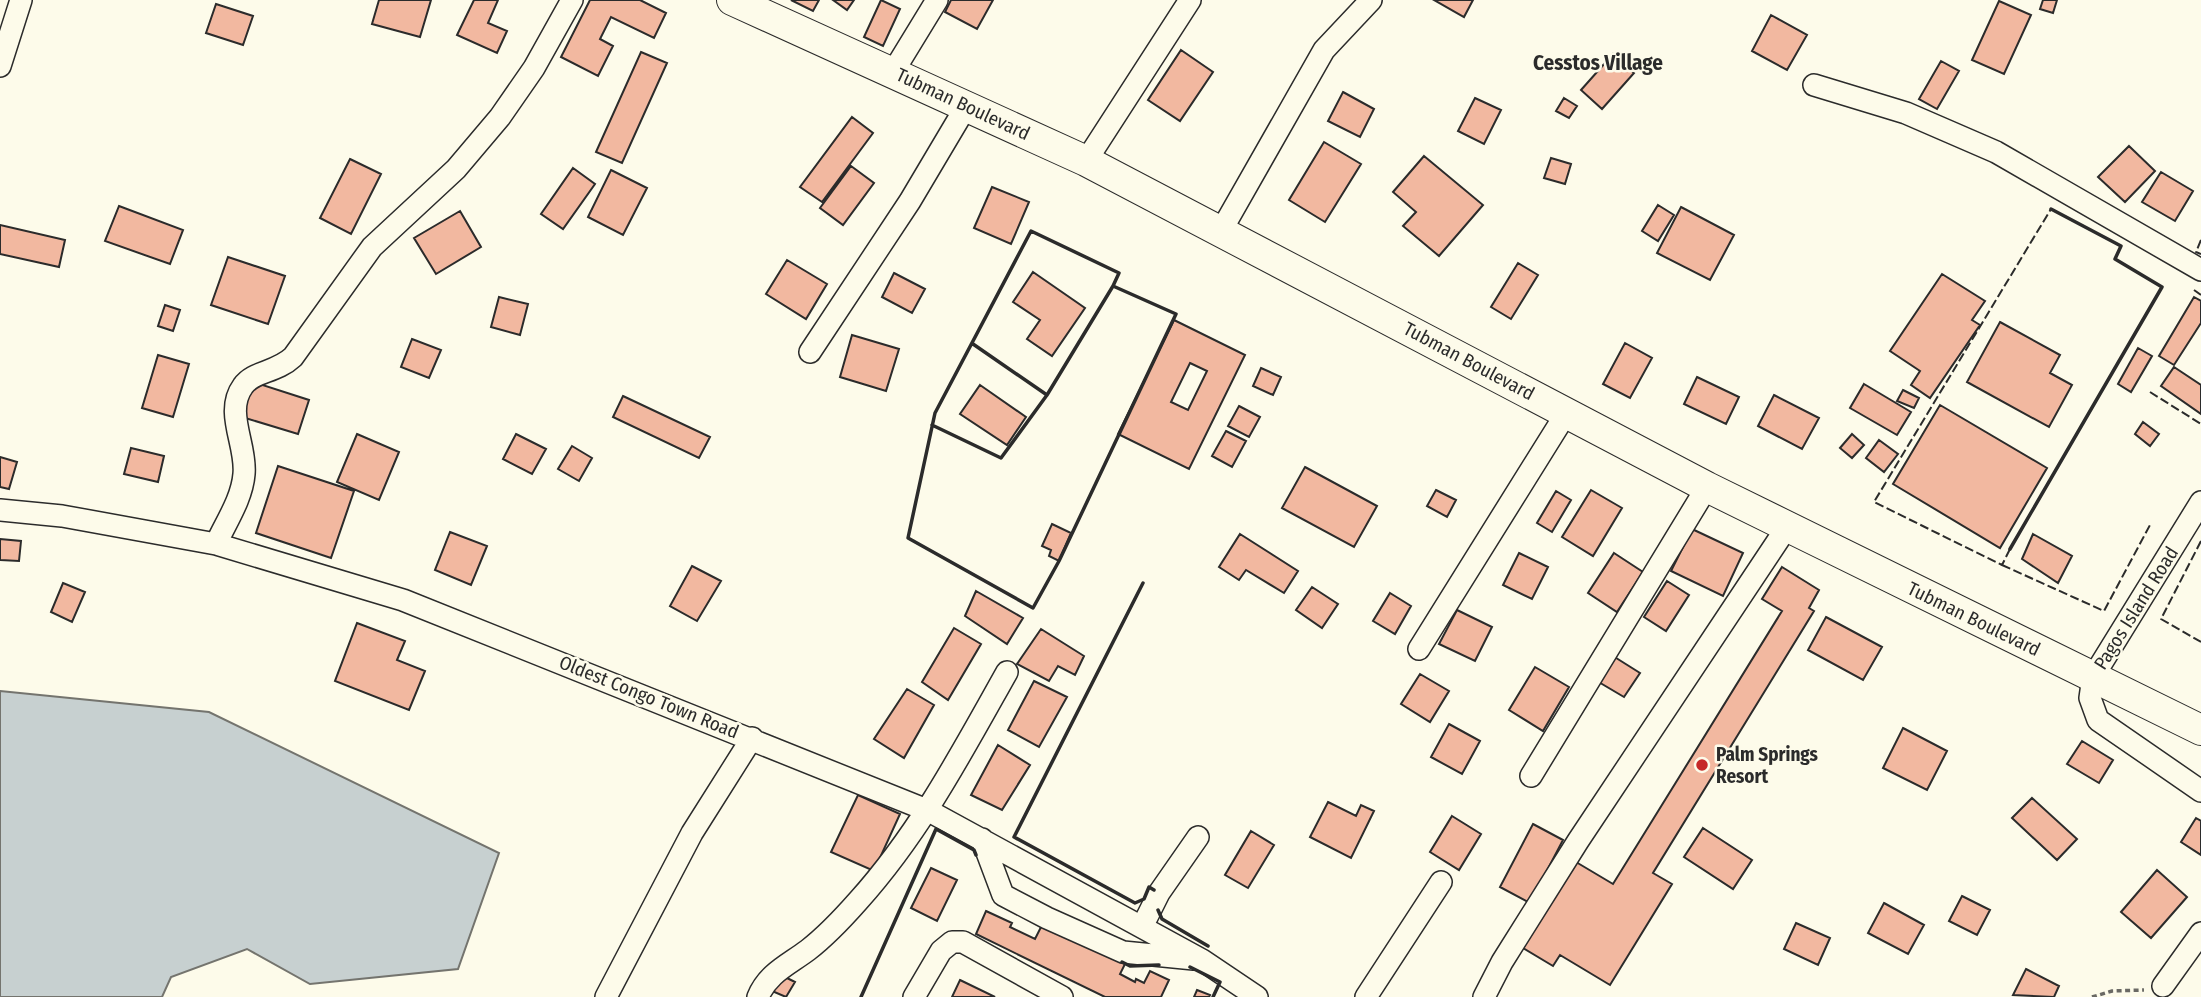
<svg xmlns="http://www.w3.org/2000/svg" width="2201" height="997" viewBox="0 0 2201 997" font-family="'Fira Sans Condensed',sans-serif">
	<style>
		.water { fill: #c7d0d0; stroke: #74746e; stroke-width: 2 }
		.building { fill: #f2b8a0; stroke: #2b2b2b; stroke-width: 2; fill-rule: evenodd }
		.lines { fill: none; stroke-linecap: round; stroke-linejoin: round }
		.minor-casing { stroke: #2b2b2b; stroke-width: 24 }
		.highway-casing { stroke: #2b2b2b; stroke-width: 32 }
		.path { stroke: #6a6964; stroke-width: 3.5; stroke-dasharray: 5 3.5; stroke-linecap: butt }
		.minor { stroke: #fdfbea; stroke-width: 21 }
		.highway { stroke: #fdfbea; stroke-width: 30 }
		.fence { stroke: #2b2b2b; stroke-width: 2; stroke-dasharray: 9 3.5; stroke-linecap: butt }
		.wall { stroke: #2b2b2b; stroke-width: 3.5 }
		.poi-dot { fill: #c62828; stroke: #fdfbea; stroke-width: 2.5 }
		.labels { text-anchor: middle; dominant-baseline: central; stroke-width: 5; stroke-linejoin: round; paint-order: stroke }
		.street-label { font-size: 19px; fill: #2b2b2b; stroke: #fdfbea }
		.poi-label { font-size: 19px; font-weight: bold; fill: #2b2b2b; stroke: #fdfbea; text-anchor: start }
		.neighbourhood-label { font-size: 21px; font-weight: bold; fill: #2b2b2b; stroke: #fdfbea }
	</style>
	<rect width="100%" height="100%" fill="#fdfbea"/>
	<path class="water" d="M0,691L209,712L499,853L458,969L310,984L247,949L171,977L162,997H0Z"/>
	<path class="building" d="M379,0H431L420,37L372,24Z
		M474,0H498L488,23L507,31L497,53L457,35Z
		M590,0H640L666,13L654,38L611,17L600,39L613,46L598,76L561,57Z
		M791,0H819L813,11Z
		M833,0H854L847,10Z
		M881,0L900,9L883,46L864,37Z
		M951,0H993L977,29L945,12Z
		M1434,0H1473L1464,17Z
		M2043,0H2057L2053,13L2040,9Z
		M1999,1L2031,15L2004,74L1972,60Z
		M216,4L253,16L243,45L206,33Z
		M1771,15L1807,35L1787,70L1752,51Z
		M1181,50L1213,72L1180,121L1148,100Z
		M641,52L667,63L622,163L596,152Z
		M1613,54L1634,73L1602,109L1581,90Z
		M1941,61L1959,71L1937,109L1919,99Z
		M1343,92L1374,109L1360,137L1328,121Z
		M1475,98L1501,110L1484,144L1458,131Z
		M1564,98L1577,106L1569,118L1556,111Z
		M852,117L873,133L822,202L800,187Z
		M1324,142L1361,164L1325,222L1289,200Z
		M2129,146L2155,171L2125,202L2098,177Z
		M1424,156L1483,205L1439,256L1403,226L1416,212L1393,192Z
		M1551,158L1571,164L1565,184L1544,178Z
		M350,159L381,174L351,234L320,218Z
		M851,166L874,183L843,225L820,208Z
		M573,168L595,184L563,229L541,214Z
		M611,170L647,188L623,235L588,217Z
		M2161,172L2193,191L2175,221L2142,202Z
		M992,187L1029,202L1011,244L974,228Z
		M1658,205L1674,215L1658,241L1642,231Z
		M119,206L183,230L170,264L105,241Z
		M1681,207L1734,235L1710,280L1657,253Z
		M460,211L481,247L436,274L414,238Z
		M0,225L65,240L59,267L0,254Z
		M228,257L285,276L268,324L211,305Z
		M787,260L827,284L806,319L766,294Z
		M1518,263L1538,275L1511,319L1491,307Z
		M1033,272L1085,308L1052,356L1027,339L1040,320L1013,302Z
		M894,273L925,289L912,313L882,297Z
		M1942,274L1985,301L1972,320L1980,325L1930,398L1911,385L1920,371L1890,351Z
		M499,297L528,304L520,335L491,327Z
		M2194,297L2201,301V323L2174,365L2159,356Z
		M165,305L180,310L173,331L158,326Z
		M1174,320L1245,355L1189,469L1118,434ZM1190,363L1207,371L1188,410L1171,402Z
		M2000,322L2060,355L2050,373L2072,385L2049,427L1967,382Z
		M852,335L899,349L886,391L840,377Z
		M412,339L441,350L429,378L401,367Z
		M1625,343L1652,358L1630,398L1603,384Z
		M2138,348L2152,356L2131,392L2118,384Z
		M158,355L189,364L173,417L142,408Z
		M2174,367L2201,385V414L2161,386Z
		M1261,368L1281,377L1273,395L1253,386Z
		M1697,377L1739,397L1726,424L1684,404Z
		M253,382L309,400L298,434L242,417Z
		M1864,384L1911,412L1897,435L1850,408Z
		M980,385L1026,417L1007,445L960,414Z
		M1903,390L1919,398L1914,408L1897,401Z
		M1774,395L1819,418L1802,449L1758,426Z
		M623,396L710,437L699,458L613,417Z
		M1940,405L2047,468L2000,548L1893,484Z
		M1239,406L1260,417L1249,437L1228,426Z
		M2143,422L2159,434L2150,446L2135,434Z
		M1226,431L1246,441L1232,467L1212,456Z
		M357,434L399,452L379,500L337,482Z
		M516,434L546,449L532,474L503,459Z
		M1852,434L1864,445L1852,458L1840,448Z
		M1879,440L1898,454L1884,472L1866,458Z
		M572,446L592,458L579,481L558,469Z
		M131,448L164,456L158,482L124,474Z
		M0,457L17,462L9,489L0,487Z
		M278,466L354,491L331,558L256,533Z
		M1305,467L1377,506L1354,547L1282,508Z
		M1436,490L1456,500L1447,517L1427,506Z
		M1591,490L1622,508L1593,556L1562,537Z
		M1556,491L1571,500L1552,532L1537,523Z
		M1052,524L1071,533L1059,561L1049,556L1051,550L1042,546Z
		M1692,529L1743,553L1723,596L1671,571Z
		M450,532L487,546L471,585L435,570Z
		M1240,534L1298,571L1284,593L1246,570L1239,580L1219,567Z
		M2033,534L2072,556L2058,583L2022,559Z
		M0,539L21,541L19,561L0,560Z
		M1519,553L1548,567L1532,599L1503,585Z
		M1614,553L1643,572L1617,612L1588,593Z
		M692,566L721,581L697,621L670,606Z
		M1782,567L1819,590L1809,608L1814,611L1653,873L1672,884L1610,985L1560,955L1553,966L1523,948L1576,862L1613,884L1782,611L1762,599Z
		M1667,581L1689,595L1666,631L1644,617Z
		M63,583L85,592L72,622L51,612Z
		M1312,587L1338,604L1322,628L1296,610Z
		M976,591L1023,618L1007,644L965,616Z
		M1390,593L1411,606L1395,634L1373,621Z
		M1457,610L1492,627L1475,661L1439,644Z
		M1826,617L1882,647L1863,680L1808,650Z
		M357,623L405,641L397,660L425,671L409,710L335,681Z
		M954,628L981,644L948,700L922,682Z
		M1041,629L1084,656L1075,675L1058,666L1049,681L1017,664Z
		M1613,656L1640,673L1624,697L1597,681Z
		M1535,667L1569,687L1543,731L1509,710Z
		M1420,674L1449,691L1430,722L1401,704Z
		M1034,681L1067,697L1039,747L1008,730Z
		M907,689L934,705L904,758L874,739Z
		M1449,724L1480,741L1462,774L1431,757Z
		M1903,728L1947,751L1927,790L1883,768Z
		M2082,741L2113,760L2099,783L2067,764Z
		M998,745L1030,765L1002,810L971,795Z
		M858,795L900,814L874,871L831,852Z
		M2032,798L2077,839L2057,860L2012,818Z
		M1328,802L1356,816L1361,805L1374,811L1351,858L1310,837Z
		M1452,816L1481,834L1459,870L1430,852Z
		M2196,818L2201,821V855L2181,842Z
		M1533,824L1563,840L1530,903L1500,887Z
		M1703,828L1752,860L1733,889L1684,857Z
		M1251,831L1274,845L1248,888L1225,875Z
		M931,868L957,880L937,921L911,908Z
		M2157,870L2187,897L2151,938L2121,912Z
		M1962,896L1990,910L1977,935L1949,921Z
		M1884,903L1924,925L1908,954L1868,933Z
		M986,911L1012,923L1010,927L1035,939L1042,925L1125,964L1120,974L1135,982L1136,979L1144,983L1150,971L1169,980L1161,997H1105L976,934Z
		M1796,923L1830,938L1818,965L1784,949Z
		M2026,969L2059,986L2054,997L2013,995Z
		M781,975L795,982L786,997L772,991Z
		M960,980L995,997H952Z
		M1197,990L1210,995L1209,997H1194Z"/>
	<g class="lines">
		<defs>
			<path id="minor" d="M0,66L21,0
				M893,72L937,0
				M1814,85L1906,113L1996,152L2201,270
				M1086,161L1190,0
				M1221,231L1324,50L1371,0
				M810,352L910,201L967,105
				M2201,502L2093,677L2090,698L2098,720L2201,791
				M0,510L62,516L216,544L403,600L929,811L1202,960L1257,997
				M216,544C226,522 242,499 244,474C247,445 224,412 243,386C253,371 276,373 293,357L372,247L456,169L500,117L534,68L572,0
				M1419,649L1567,412
				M1531,776L1707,487
				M982,839L1003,895L1047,918L1123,952L1194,959
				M1142,927L1159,893L1198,837
				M2163,986L2201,933
				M606,997L692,833L752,738
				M758,997C768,973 788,965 808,950C826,936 843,918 858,901C920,832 962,752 1007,672
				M914,997L941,951L952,942H963L1062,997
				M1366,997L1441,882
				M1484,997L1502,962L1578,841L1787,527"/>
			<path id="highway" d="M732,0L1086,161L1707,487L2201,730"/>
		</defs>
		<use href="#minor" class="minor-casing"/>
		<use href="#highway" class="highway-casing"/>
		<path class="path" d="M2092,997L2112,991L2144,990"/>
		<use href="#minor" class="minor"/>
		<use href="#highway" class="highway"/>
		<path class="fence" d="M2201,240L2196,252L2201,254
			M2194,290L2201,295
			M2150,392L2201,424
			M2201,541L2161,619L2201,642
			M2010,549L2002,565L1874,502L2051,209
			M2002,565L2104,611L2150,525"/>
		<path class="wall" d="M1031,231L1119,273L1113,286L1176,314L1059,561L1033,608L908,538L935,413Z
			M1047,395L1113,286
			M932,425L1001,458L1047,395L973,344
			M2010,549L2162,287L2115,259L2121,246L2051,209
			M1143,583L1014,837L1135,903L1144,899L1149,887L1154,890
			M1158,910L1162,919L1208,946
			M1122,962L1130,966L1159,965
			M1190,967L1220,982L1213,997
			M861,997L936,829L974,850L976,855"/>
	</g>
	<circle class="poi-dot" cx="1702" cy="765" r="7"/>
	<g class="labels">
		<g class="street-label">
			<text transform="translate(963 104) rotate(25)">Tubman Boulevard</text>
			<text transform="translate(1469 361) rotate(28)">Tubman Boulevard</text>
			<text transform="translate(2136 608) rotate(-58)">Pagos Island Road</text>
			<text transform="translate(1974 619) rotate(26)">Tubman Boulevard</text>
			<text transform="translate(649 697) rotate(22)">Oldest Congo Town Road</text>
		</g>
		<g class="poi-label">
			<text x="1716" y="754">Palm Springs<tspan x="1716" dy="22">Resort</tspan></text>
		</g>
		<g class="neighbourhood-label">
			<text x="1598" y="63">Cesstos Village</text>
		</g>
	</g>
</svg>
